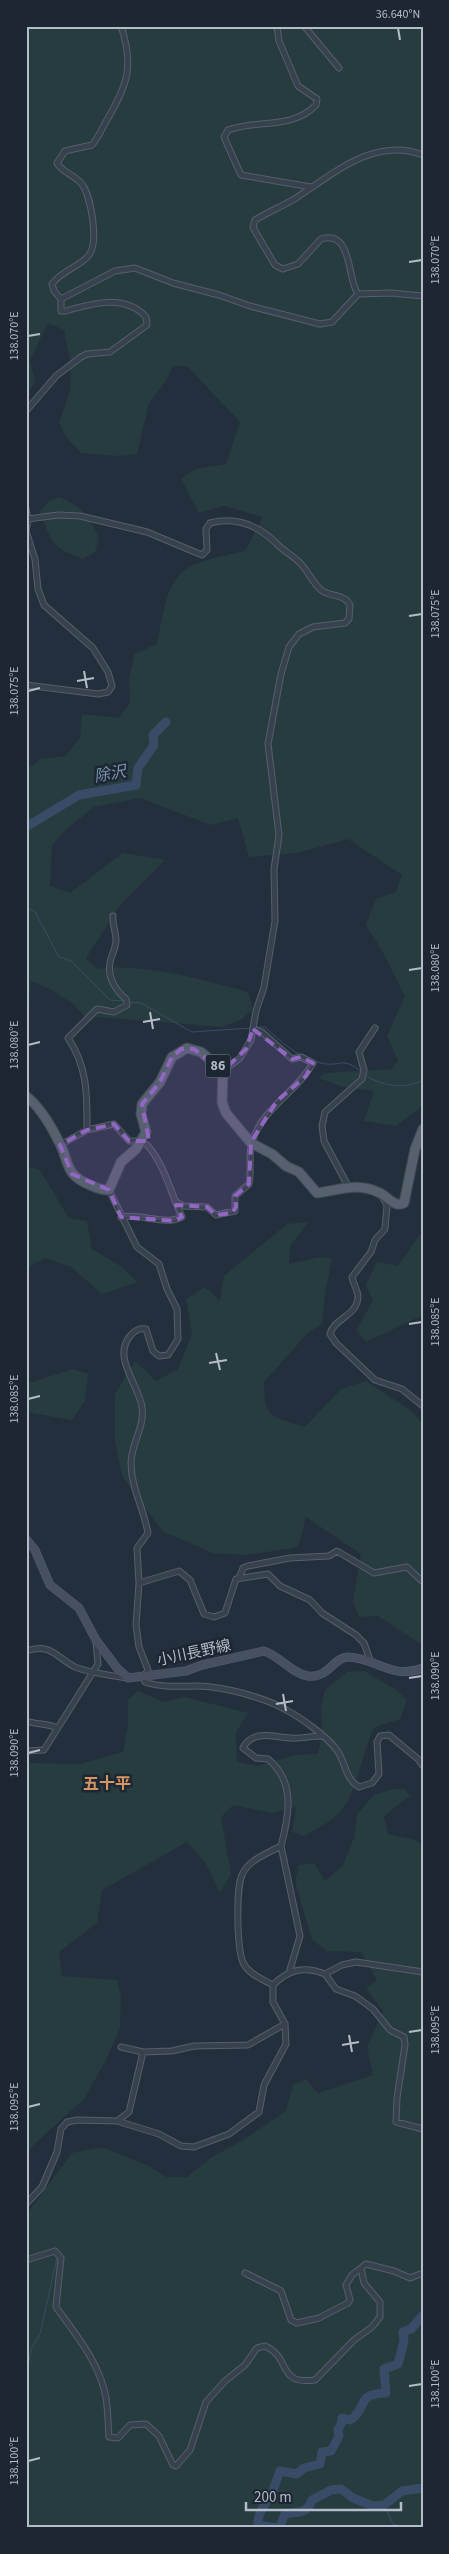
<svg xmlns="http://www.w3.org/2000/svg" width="449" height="2554" viewBox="0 0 449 2554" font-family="'Source Sans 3','Noto Sans JP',sans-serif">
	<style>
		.green { fill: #263c3f }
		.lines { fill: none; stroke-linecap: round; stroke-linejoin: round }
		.stream { stroke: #394c67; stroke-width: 1 }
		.river { stroke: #394c67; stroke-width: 9 }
		.minor-casing { stroke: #565f6c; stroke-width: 7 }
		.secondary-casing { stroke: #565f6c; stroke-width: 9 }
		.primary-casing { stroke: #414a57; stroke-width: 11 }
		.minor { stroke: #38414e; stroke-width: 5 }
		.secondary { stroke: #465061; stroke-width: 8 }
		.primary { stroke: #56606e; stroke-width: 9 }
		.marked { fill: #9266c3; fill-opacity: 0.2; stroke: #9266c3; stroke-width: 4; stroke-dasharray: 10 6; stroke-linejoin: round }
		.ticks { fill: none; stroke: #b4bcc9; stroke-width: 2 }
		.labels { text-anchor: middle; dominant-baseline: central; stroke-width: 5; stroke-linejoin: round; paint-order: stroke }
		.shield { fill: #1d2633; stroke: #878f9c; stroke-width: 1 }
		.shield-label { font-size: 14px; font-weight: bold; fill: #b4bcc9 }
		.street-label { font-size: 15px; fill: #b4bcc9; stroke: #1d2633 }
		.water-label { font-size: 16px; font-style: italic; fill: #7c92b1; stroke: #1d2633 }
		.neighbourhood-label { font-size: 16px; font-weight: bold; fill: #d59563; stroke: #1d2633 }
		.neatline { fill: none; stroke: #b4bcc9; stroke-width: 2 }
		.ticks-label { font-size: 12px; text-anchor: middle; fill: #b4bcc9 }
	</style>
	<rect width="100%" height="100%" fill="#242f3e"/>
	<path class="green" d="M26,26H423V1105L396,1126L364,1121L374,1091L340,1086L319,1078L326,1073L392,1069L398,1060L387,1036L405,996L384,954L366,925L376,899L396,892L402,875L348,839L297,853L249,857L238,818L211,825L140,798L94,807L68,828L52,845L50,886L70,893L123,853L165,860L121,904L86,958L97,969C142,962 204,980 248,992L253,1010L240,1020L222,1027L98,1017L84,1016L73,1004L50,989L31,981L29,1008L26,1017V770L41,759L65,756L80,738L82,714L119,718L130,703L129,679L134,654L157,644C162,621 164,592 180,574C192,561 228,555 245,551L263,517L224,506L199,513L181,479L195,469L226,464L240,422L187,366H173L166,381L149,403L137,454L119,456L81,453L66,437L59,422C76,381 72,372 64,330L48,323L30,360L35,383L26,393Z
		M59,497C81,506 90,517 99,538L95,552L83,559C51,548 51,541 40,511L49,501Z
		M26,1167L39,1169L69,1218L87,1221L92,1249L119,1265L138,1282L102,1294L71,1267L45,1258L30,1266L26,1287Z
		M308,1222L290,1246L289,1264L321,1257L332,1259L325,1294L322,1323L307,1334L264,1382C264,1420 272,1416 305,1427L341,1389L366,1381L410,1410L423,1424L421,1644L378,1616L359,1617L353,1602L361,1554L306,1517L298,1547L247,1555L213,1553L162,1531L122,1476L115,1441V1394L135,1361L156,1381L178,1369L192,1334L186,1299L205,1287L220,1301L224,1276L287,1224Z
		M423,1230V1315L366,1342L356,1330L373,1301L366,1285L377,1262L398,1266Z
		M73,1369L88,1374L85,1401L72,1420L26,1412V1384Z
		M364,1671L395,1689L407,1700L400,1719L375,1727C359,1755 360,1795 334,1818C325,1825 313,1830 304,1836L292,1832L296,1807L272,1813L233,1805L221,1817L231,1874L220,1893L206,1864L187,1842L102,1890L97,1923L59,1952L62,1976L117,1980L121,1997L120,2028L107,2058L84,2099L26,2152V1763L80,1764L123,1752L128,1726V1700L138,1691L163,1702L185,1697L248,1713L236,1732L237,1762L258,1766L296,1755L318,1754L322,1736L321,1707L325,1690L347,1672Z
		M394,1789H404L410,1796L384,1816L388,1834L415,1840L423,1846V2528H26V2215L72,2153L102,2147L149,2166L166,2177H187L212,2157L245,2139L286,2111L293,2085L306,2079L318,2093L373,2075L367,2047L383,2011L366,1989L377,1980L361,1952L327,1951L312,1940L295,1881L299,1865L314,1863L325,1881L343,1865L354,1838L357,1814L374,1795Z"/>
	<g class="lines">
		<path class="stream" d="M26,907L35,912L59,957L71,961L110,1000L125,1001
			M129,1002L141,1003L192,1032L252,1028
			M256,1027H265C282,1043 298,1057 321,1063C341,1068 341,1055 362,1072
			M365,1075C381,1086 406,1090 423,1080
			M26,2380L31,2349L40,2334L57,2258
			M26,2408V2412
			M384,2505L393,2524L406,2528"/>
		<path class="river" d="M26,827L79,795L136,785L138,768L154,745L153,735L166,722
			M258,2525C257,2513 266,2503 272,2493C275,2485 277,2479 280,2471L297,2474L304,2468L320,2464L322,2452L331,2451L339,2436L338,2430L342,2422V2418L350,2420C369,2408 354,2394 386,2393L384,2369L398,2364L404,2341L403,2332L411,2329L423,2315
			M258,2528V2525L277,2528
			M279,2528L285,2514C299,2511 306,2515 312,2500L331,2490L341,2489L353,2498L373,2506L384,2505L402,2491L423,2488"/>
		<defs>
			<path id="minor" d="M277,26L279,41L298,86L317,99L316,105C292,130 258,119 228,130L224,137L241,175L311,187
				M304,26L339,68
				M358,294C347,280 353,229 321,239L298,264L283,269L275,265L255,231L253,227L255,220C268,212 283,206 296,198C333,174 375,136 423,155
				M61,299L54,291L52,284C62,270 80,267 89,255C99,242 91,194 81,183C74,175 62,172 57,163L65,151L92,145C99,137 103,126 108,118C128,84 134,65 121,26
				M26,411L56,376L81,357L87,354L110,352L147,325L146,317C125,294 93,303 66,311H61V299L115,271L135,268L173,283L219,295L250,306L320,324L332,322L358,294L391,293L423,296
				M26,509L28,519L26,531
				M28,519L58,515L80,516L147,532L202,555L207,550L206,529L210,523C238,516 261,527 279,546C285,552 294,556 300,563C308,571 312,582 321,590C330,597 345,594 350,605L349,619L345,623L313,627L299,634L289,647L281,674L268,744L279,835L274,869L275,921L264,987L256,1011L251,1040L240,1058L223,1071
				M26,531L35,559L38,589L44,605L93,648L108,672L112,686L108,692L98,694L26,685
				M87,1130C87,1095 88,1068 68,1038L97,1009L114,1012L127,1005L126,999C116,991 107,977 110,963C111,955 116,949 116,940C116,931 112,925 113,916
				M60,1145L87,1130L114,1124L129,1141H143C164,1160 170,1192 182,1217C164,1226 142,1213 121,1217
				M348,1186L324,1141L322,1126L325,1112L362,1079L364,1070L359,1052L375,1028
				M109,1190L137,1247L159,1264L167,1289L177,1309L178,1339L168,1355L159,1356L153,1351L146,1329C140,1328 134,1331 130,1336C112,1358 139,1385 142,1407C145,1427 131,1444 131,1463C131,1488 144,1509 148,1533L137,1548L139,1583L136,1625L139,1647L148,1670L143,1678L145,1682C162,1688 180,1686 197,1686C222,1686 267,1698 288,1711C303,1719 326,1736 336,1749C346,1761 344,1778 359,1787L372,1783L379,1774L377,1742L380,1736L389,1735L418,1759L423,1766
				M383,1198L387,1205L385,1229L375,1240L371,1252L352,1277C353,1283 357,1289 358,1296C358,1316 334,1318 330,1334L336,1343L375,1380L402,1389L423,1406
				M175,1201L183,1206L207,1207L216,1215L235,1211V1196L249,1184C252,1171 248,1153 252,1142C262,1108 297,1092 313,1063L301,1057L292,1059L262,1032L253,1029
				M239,1578L243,1568L248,1566L290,1558L329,1556L337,1551L374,1573L407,1567L423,1582
				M139,1583L179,1571L190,1580L204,1614L214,1617L225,1613L236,1579L268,1574L280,1586L310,1600L322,1613L356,1635L364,1643L371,1663
				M26,1651C52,1643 54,1656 75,1667C83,1671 117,1677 128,1678
				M26,1721C38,1725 48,1723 57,1728
				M26,1751L44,1750L98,1664L96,1642
				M281,1846L300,1936L289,1973
				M325,1974L336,1989L355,1996L373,2009L390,2030L404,2037L405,2045L397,2098L396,2122L423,2129
				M273,1985C264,1980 251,1975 245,1966C236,1954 236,1888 242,1875C248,1860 268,1853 281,1846C289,1816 296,1782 268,1759L256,1758L243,1748C253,1729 273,1737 290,1738C300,1739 311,1736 322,1736
				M121,2047L143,2052L172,2051L194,2046L248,2045L285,2024
				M117,2121L129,2112L143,2052
				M26,2204L42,2187L57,2152L61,2129L67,2122L77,2120L117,2121L159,2134L181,2146L194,2147L229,2134L259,2112L264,2085L286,2044L285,2024L273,2002V1985C289,1969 304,1966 325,1974L342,1965L356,1962L423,1972
				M26,2260L55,2251L61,2258L56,2307C76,2335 100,2363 106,2398C108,2410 108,2424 109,2437L118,2438L130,2425L146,2424L159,2436L173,2465L176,2466L190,2450L206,2402L225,2381L245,2365L257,2348L265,2346C292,2358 276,2385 315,2380L354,2340L372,2327L380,2317V2302L364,2283L361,2268
				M245,2273L281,2291L291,2320L297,2323L319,2318L348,2303L350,2300L346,2285L352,2275L366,2264L394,2271L410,2278L423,2273"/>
			<path id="secondary" d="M26,1539L35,1550L50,1585L79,1608L96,1640L117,1668L128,1678L186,1671L202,1665L264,1651C280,1656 291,1673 308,1676C328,1679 334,1657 348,1657C377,1658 391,1680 423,1668"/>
			<path id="primary" d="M26,1096C40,1107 50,1124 58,1140C70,1161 63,1174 90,1185C96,1188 102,1190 109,1190L121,1162L136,1149L146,1132L141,1114L142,1104L160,1082L172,1057L187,1048L201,1052L223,1071L222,1102L226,1113L251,1143L272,1154L286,1166L299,1172L317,1193C340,1190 357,1182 380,1193C388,1197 395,1208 404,1203L415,1149L423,1129"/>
		</defs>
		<use href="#minor" class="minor-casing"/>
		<use href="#secondary" class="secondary-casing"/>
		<use href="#primary" class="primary-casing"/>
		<use href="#minor" class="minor"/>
		<use href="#secondary" class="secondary"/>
		<use href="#primary" class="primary"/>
	</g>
	<path class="marked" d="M253,1029L292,1059L301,1057L313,1063L306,1076L277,1101L256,1134L251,1143L249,1184L235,1196L236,1207L232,1213L216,1215L207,1207L176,1205L182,1217L174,1221L121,1217L109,1190L72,1174L60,1145L87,1130L114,1124L129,1141H149L142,1104L160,1082L172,1057L181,1049H194L223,1071L246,1049Z"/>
	<path class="ticks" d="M398,28L400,40M409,262L422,260M28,336L40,334M409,616L422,614M84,671L87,688M77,681L94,678M28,691L40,688M409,970L422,968M150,1012L153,1029M143,1022L160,1019M28,1045L40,1042M409,1324L422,1322M216,1353L220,1370M209,1363L227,1360M28,1399L40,1396M409,1678L422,1676M283,1694L286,1711M276,1704L293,1701M28,1753L40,1750M409,2032L422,2030M349,2035L352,2052M342,2045L359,2042M28,2107L40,2104M409,2386L422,2384M28,2461L40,2458"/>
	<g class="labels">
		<rect class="shield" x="205.5" y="1054.5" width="25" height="23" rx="4"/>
		<g class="shield-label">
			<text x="218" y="1066">86</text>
		</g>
		<g class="street-label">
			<text transform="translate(194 1653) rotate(-12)">小川長野線</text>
		</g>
		<g class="water-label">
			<text transform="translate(110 774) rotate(-10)">除沢</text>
		</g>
		<g class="neighbourhood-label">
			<text x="107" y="1784">五十平</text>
		</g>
	</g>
	<rect width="449" height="2554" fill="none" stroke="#1d2633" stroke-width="55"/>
	<path d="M246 2502v8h155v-8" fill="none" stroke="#b4bcc9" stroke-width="2.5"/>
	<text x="254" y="2502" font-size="15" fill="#b4bcc9" stroke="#1d2633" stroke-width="4" paint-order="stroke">200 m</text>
	<rect x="28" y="28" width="394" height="2498" class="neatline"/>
	<g class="ticks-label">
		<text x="398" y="18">36.640°N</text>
		<text transform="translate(435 260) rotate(-90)" y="4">138.070°E</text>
		<text transform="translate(14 336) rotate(-90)" y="4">138.070°E</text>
		<text transform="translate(435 614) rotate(-90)" y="4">138.075°E</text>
		<text transform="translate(14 691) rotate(-90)" y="4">138.075°E</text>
		<text transform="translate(435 968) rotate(-90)" y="4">138.080°E</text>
		<text transform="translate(14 1045) rotate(-90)" y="4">138.080°E</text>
		<text transform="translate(435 1322) rotate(-90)" y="4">138.085°E</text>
		<text transform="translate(14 1399) rotate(-90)" y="4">138.085°E</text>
		<text transform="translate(435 1676) rotate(-90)" y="4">138.090°E</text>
		<text transform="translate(14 1753) rotate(-90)" y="4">138.090°E</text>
		<text transform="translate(435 2030) rotate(-90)" y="4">138.095°E</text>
		<text transform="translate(14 2107) rotate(-90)" y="4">138.095°E</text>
		<text transform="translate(435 2384) rotate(-90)" y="4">138.100°E</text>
		<text transform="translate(14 2461) rotate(-90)" y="4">138.100°E</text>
	</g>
</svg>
